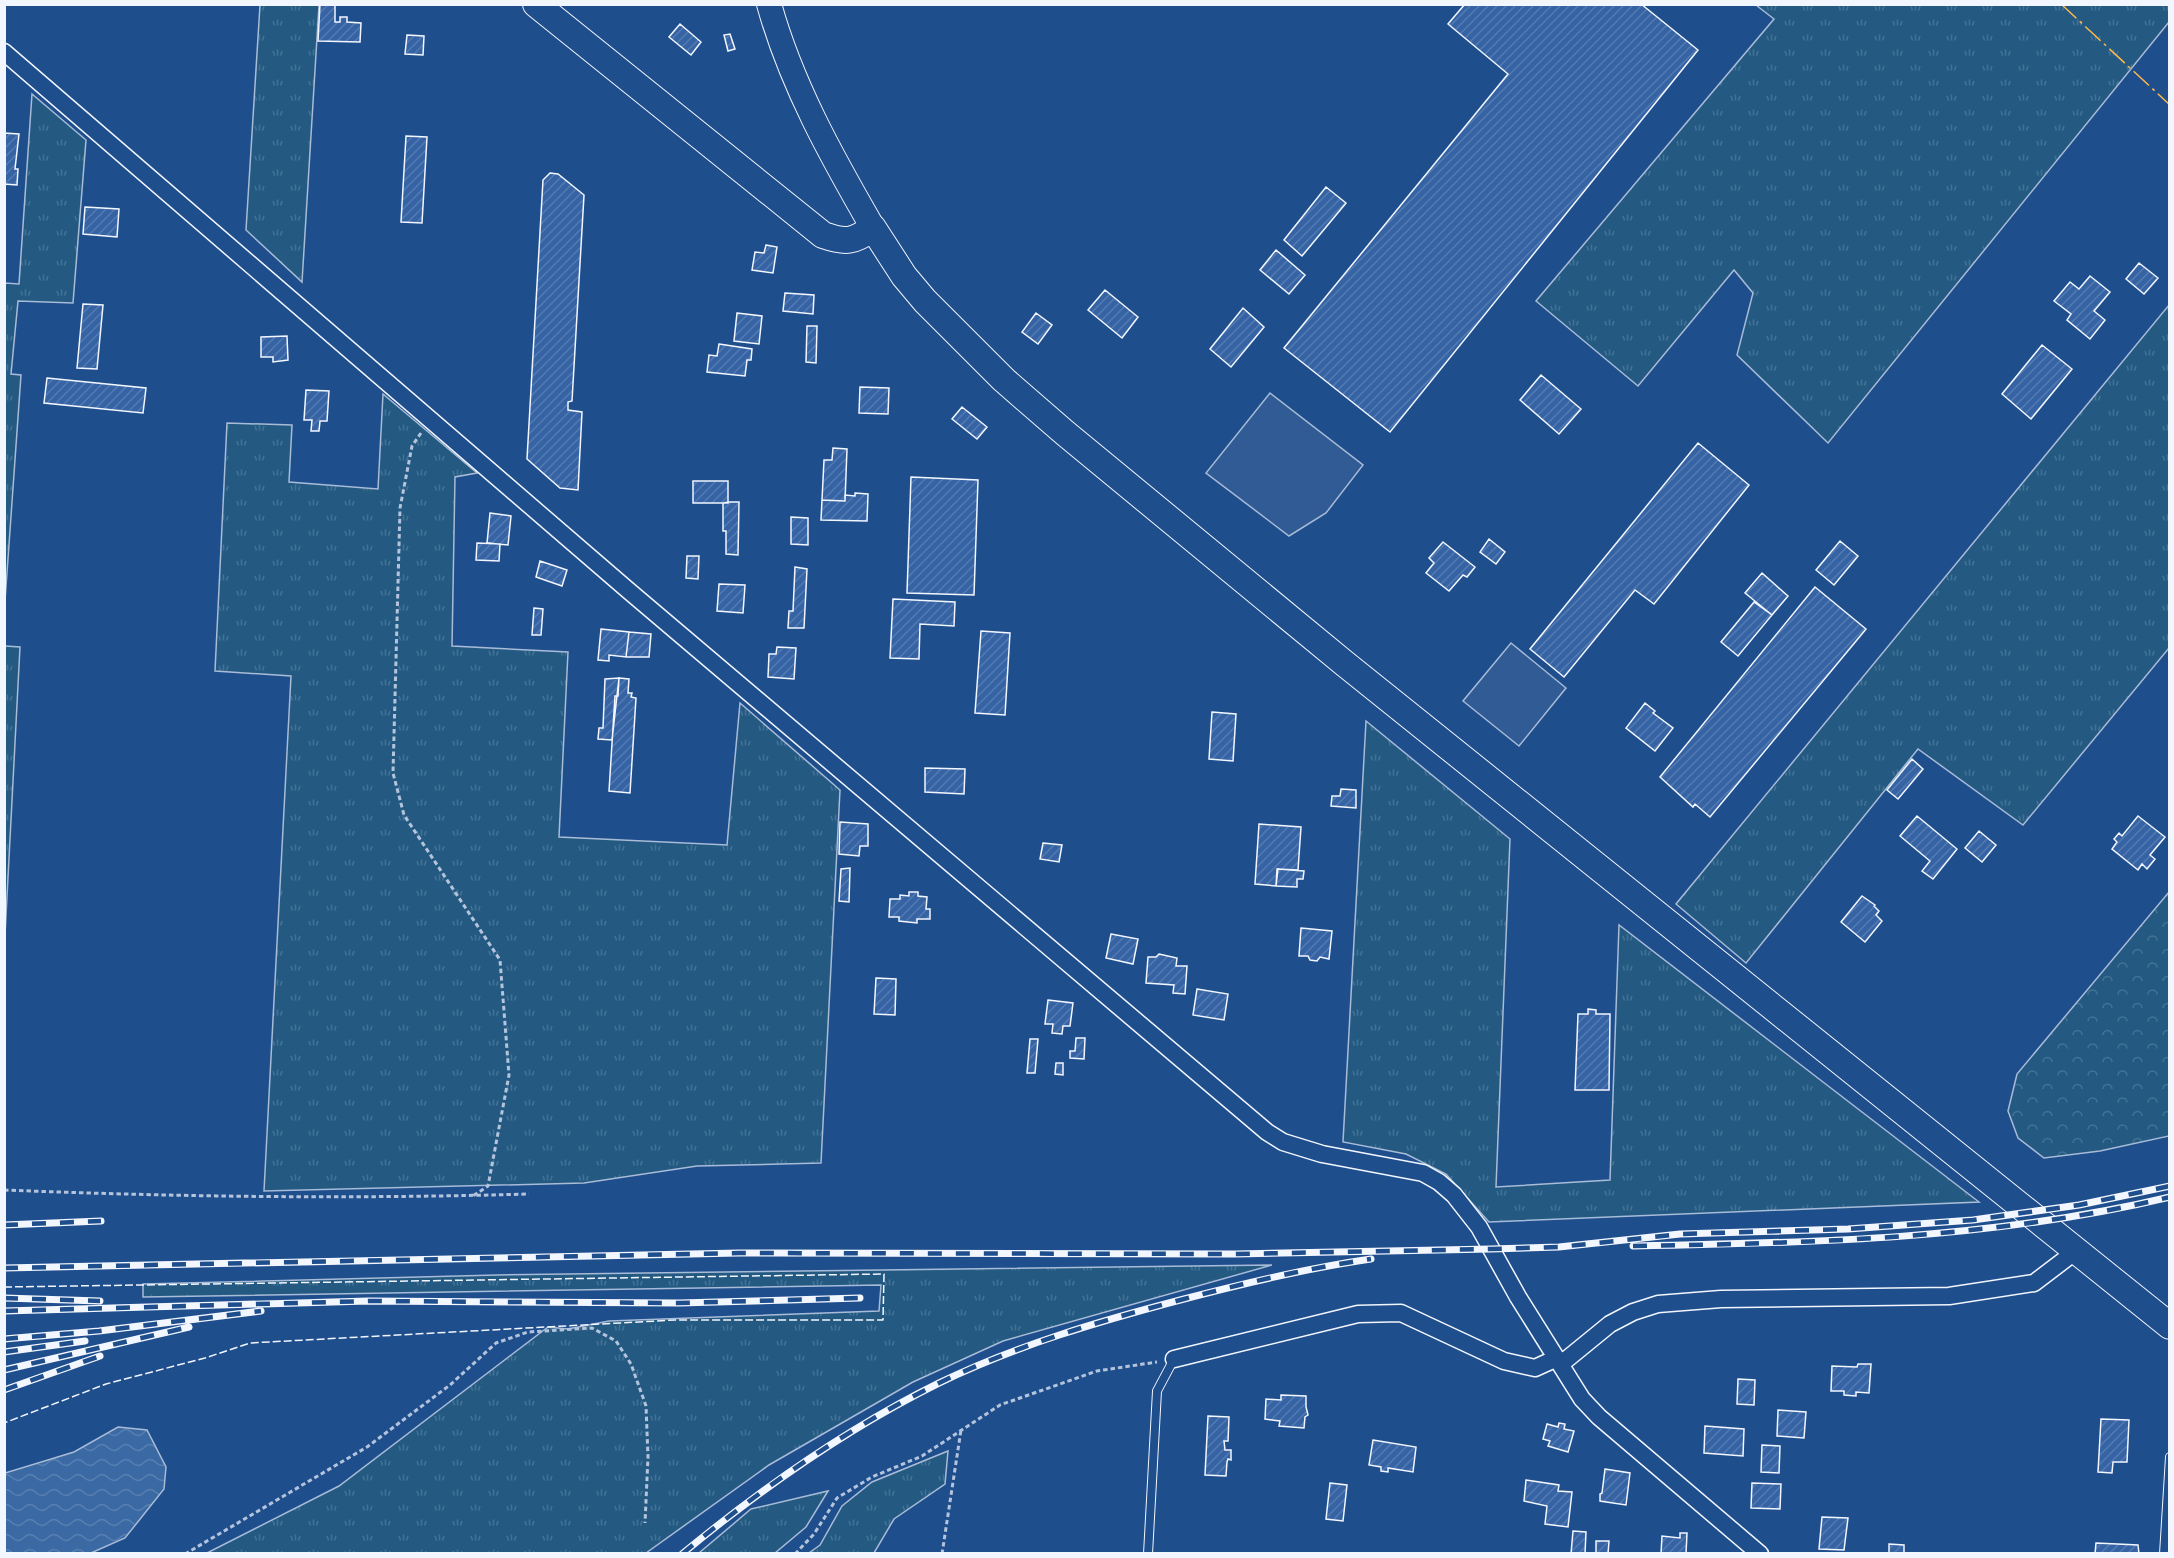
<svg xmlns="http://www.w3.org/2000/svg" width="2174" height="1558" viewBox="0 0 2174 1558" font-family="'Public Sans',sans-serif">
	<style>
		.grass { fill: url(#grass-tufts); stroke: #a8bbd7; stroke-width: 1.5 }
		.forest { fill: url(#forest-crowns); stroke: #a8bbd7; stroke-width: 1.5 }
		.parking { fill: #305b95; stroke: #a8bbd7; stroke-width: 1.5 }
		.water { fill: url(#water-waves); stroke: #a8bbd7; stroke-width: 1.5 }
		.building { fill: url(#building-hatch); stroke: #f2f6ff; stroke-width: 1.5 }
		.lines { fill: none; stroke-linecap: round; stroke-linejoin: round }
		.lane-casing { stroke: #f2f6ff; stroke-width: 10 }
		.street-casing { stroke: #f2f6ff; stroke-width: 19 }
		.secondary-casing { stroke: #f2f6ff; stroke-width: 26 }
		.primary-casing { stroke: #f2f6ff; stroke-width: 28 }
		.path { stroke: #b3c4dc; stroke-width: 3; stroke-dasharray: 4.5 3; stroke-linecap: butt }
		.lane { stroke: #1f4e8c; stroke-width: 8 }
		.street { stroke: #1f4e8c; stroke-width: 16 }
		.secondary { stroke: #1f4e8c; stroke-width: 24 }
		.primary { stroke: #1f4e8c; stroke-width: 26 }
		.rail-casing { stroke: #f2f6ff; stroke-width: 7 }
		.rail { stroke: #1f4e8c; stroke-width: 4.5; stroke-dasharray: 14; stroke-linecap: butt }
		.fence { stroke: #f2f6ff; stroke-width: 1.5; stroke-dasharray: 8 3; stroke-linecap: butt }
		.power { stroke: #ffb74d; stroke-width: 1.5; stroke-dasharray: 21 4.5 3 4.5; stroke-linecap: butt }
	</style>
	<defs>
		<pattern id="grass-tufts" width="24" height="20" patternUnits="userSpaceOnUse" patternTransform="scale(1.5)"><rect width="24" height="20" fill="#245a82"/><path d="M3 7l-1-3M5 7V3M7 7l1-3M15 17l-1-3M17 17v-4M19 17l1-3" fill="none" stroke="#447295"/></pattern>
		<pattern id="forest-crowns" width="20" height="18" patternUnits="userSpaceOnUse" patternTransform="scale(1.5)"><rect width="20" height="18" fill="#245a82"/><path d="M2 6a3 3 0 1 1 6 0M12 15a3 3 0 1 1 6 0" fill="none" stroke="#447295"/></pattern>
		<pattern id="water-waves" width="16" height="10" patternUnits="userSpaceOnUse" patternTransform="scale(1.5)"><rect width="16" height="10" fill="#3b69a3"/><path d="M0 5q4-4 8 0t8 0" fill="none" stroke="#587fb1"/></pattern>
		<pattern id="building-hatch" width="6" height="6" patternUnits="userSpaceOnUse" patternTransform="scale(1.5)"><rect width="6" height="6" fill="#3563a3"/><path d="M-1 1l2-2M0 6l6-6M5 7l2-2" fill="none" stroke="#537ab1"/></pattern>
	</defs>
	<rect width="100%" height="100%" fill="#1f4e8c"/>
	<path class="grass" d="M260,5H319L302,282L246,230Z
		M1756,5H2169V22L1828,443L1737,355L1753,293L1734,270L1638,386L1536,301L1774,19Z
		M32,94L86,140L73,303L18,301L11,374L21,375L5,601V283L19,284Z
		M2169,305V648L2023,825L1918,749L1746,963L1676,904Z
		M383,394L477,473L455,477L452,646L568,652L559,837L727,845L740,703L840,790L821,1163L697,1166L584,1183L264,1191L291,676L215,671L227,423L292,425L289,482L378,489Z
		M5,646L20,647L5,935L4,646Z
		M1366,721L1510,839L1496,1187L1610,1180L1619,925L1979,1202L1489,1222L1446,1174L1406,1154L1343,1142Z
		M1272,1265L1003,1341L913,1382L769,1465L646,1553H207L339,1486L548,1327L568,1329L609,1321L879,1311L881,1285L143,1297V1284L497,1275Z
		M948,1451L945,1484L894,1519L874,1553H809L820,1545L842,1506L872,1482Z
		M828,1491L806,1527L775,1553H699L751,1509Z"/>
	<path class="forest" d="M2169,892V1136L2100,1151L2044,1158L2018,1138L2008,1111L2017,1074Z"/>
	<path class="parking" d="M1270,393L1363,465L1326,513L1289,536L1206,473Z
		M1511,643L1566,688L1519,746L1463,701Z"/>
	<path class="water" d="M118,1427L147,1430L166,1467L164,1489L125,1538L91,1553H5V1473L74,1452Z"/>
	<path class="building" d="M320,4H335V22H340V17H347V22L361,23L360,42L318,41Z
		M1465,4H1641L1698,50L1390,432L1284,348L1508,74L1448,24Z
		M680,24L701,42L691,55L669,37Z
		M730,34L735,49L728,51L724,35Z
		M407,35L424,36L423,55L405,54Z
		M4,133L19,134L15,169H18L17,185L4,184Z
		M406,136L427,137L422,223L401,222Z
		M550,173L558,174L584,195L572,401L568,402V410L582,412L578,490L560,488L527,459L543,180Z
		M1326,187L1346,203L1302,256L1284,240Z
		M85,207L119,209L117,237L83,234Z
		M766,245L777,247L773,273L752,270L755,252L764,253Z
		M1276,250L1305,275L1289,294L1260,270Z
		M2139,263L2158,278L2144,294L2126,279Z
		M2090,276L2110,292L2094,311L2105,320L2090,339L2067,320L2071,314L2054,301L2070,282L2079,289Z
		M1105,290L1138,317L1122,338L1088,310Z
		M785,293L814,295L813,314L783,311Z
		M83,304L103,305L97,369L77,368Z
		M1243,308L1264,327L1231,367L1210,349Z
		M737,313L762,316L759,344L734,341Z
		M1036,313L1052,325L1038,344L1022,332Z
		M807,326H817L816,363L806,362Z
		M287,336L288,360L273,362V357H261V337Z
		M719,344L752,349L751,360H747L745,376L707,372L709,355L717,356Z
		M2042,345L2072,369L2031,419L2002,394Z
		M1541,375L1581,409L1559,434L1520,400Z
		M47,378L146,388L143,413L44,403Z
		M860,387L889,388L888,414L859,413Z
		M306,390L329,391L327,421H320L319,431H311L312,420H304Z
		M962,407L987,427L977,439L952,419Z
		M1698,443L1749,485L1654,604L1635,590L1564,677L1530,649Z
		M833,448L847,449L845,501L822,500L824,460H832Z
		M911,477L978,480L974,595L907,593Z
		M693,481H728V503H693Z
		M855,493L868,494L867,521L821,520L822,500L845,501V495L855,496Z
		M728,502H739L738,555L726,554V531H723V503Z
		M490,513L511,516L508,545L487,543Z
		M791,517L808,518V545L791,544Z
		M1489,539L1505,552L1496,564L1480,552Z
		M1840,541L1858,556L1834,585L1816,570Z
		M1443,542L1475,567L1467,577L1463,575L1449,591L1426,573L1434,563L1429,558Z
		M477,543L500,544L499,561L476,560Z
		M687,556H699L698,579L686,578Z
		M540,561L567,570L562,586L536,577Z
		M795,567L807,569L804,628H788L789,611H793Z
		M1762,573L1788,596L1772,615L1745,593Z
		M719,584L745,585L743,613L717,611Z
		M1815,587L1866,629L1710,817L1695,804L1693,807L1660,777Z
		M893,599L955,602L954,626L920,624L919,659L890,658Z
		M1754,602L1772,615L1738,656L1721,642Z
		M534,608L543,609L541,635H532Z
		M601,629L629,632L626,657L609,655V661L598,660Z
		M981,631L1010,633L1005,715L975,713Z
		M629,632L651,634L649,657H626Z
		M777,647L796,648L794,679L768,677L769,654H776Z
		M619,678L629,679L628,693H632L631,697L636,698L630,793L609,791L615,696H618Z
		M619,678L612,740L598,739L599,728H603L605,679Z
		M1645,703L1655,711L1653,713L1673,728L1655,751L1626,728Z
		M1212,712L1236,714L1233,761L1209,759Z
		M1912,759L1923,769L1898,799L1887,790Z
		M925,768L965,769L964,794L925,792Z
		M1341,789L1356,790V808L1331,806L1332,796H1340Z
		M1917,816L1957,849L1933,879L1922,871L1930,861L1900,836Z
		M2138,816L2165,837L2150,855L2155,859L2147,869L2142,864L2138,870L2112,849L2117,842L2114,839L2119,833L2122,836Z
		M840,822L868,824V846H860L859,856L839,854Z
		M1259,824L1301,827L1298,870L1277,869L1276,886L1255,884Z
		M1979,831L1996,845L1982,862L1965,848Z
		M1043,843L1062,845L1059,862L1040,859Z
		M850,868L849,902L839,901L841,869Z
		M1278,869L1304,871L1303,879H1297V887L1276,886Z
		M909,892H918V896L927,897L926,909H930V919H917V923L899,921V917H889L890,899H900V895L909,896Z
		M1862,896L1875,905L1874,906L1879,911L1876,915L1882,921L1865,942L1841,922Z
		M1301,928L1332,931L1329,959L1320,957L1317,961L1310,960L1308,956H1299Z
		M1111,934L1138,939L1133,964L1106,958Z
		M1159,954L1177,958L1176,966H1187L1185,994L1173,993L1174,985L1146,983L1148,957H1156Z
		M876,978L896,979L895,1015L874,1014Z
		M1197,989L1228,994L1224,1020L1193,1015Z
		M1048,1000L1073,1003L1070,1026H1063L1062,1034L1052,1033L1053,1024H1045Z
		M1588,1009L1596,1010V1014H1610L1609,1090H1575L1578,1014H1588Z
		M1076,1038H1085L1084,1059L1070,1058V1051H1075Z
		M1030,1039H1038L1035,1073H1027Z
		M1056,1063H1063V1075L1055,1074Z
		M1858,1364H1871L1869,1393L1856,1392V1396L1844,1395V1391H1831L1832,1366L1857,1367Z
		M1738,1379L1755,1380L1754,1405L1737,1404Z
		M1281,1395L1306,1396V1407L1308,1415L1305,1417L1304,1428L1279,1426L1280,1421L1265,1419L1266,1399L1281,1400Z
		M1778,1410L1806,1412L1804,1438L1777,1436Z
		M1208,1416L1229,1417L1228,1441H1224L1225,1450H1231V1460L1228,1459L1227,1462L1226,1476L1205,1475Z
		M2101,1419L2129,1420L2127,1462H2113L2112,1473L2098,1472Z
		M1559,1423L1565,1424L1564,1429L1574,1431L1568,1452L1548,1446L1550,1441L1543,1439L1547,1424L1558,1427Z
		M1705,1426L1744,1429L1743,1456L1704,1453Z
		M1373,1440L1416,1447L1413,1472L1388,1468V1472L1381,1471V1467L1369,1465Z
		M1762,1445L1780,1446L1779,1473L1761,1472Z
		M1605,1469L1630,1473L1626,1505L1600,1501V1494L1602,1493Z
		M1526,1480L1559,1485L1558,1491L1572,1492L1568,1527L1545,1524L1547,1506L1524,1501Z
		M1330,1483L1347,1485L1343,1521L1326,1519Z
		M1752,1483L1781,1484L1780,1509L1751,1508Z
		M1822,1517L1848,1518L1844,1550L1819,1549Z
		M1573,1531L1586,1532L1585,1554H1571Z
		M1680,1533H1687L1686,1554H1661L1662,1536L1680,1538Z
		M1596,1541H1609L1608,1554H1596Z
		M2096,1543L2138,1545L2139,1554H2095Z
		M1889,1544L1904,1545V1554H1889Z"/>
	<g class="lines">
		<defs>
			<path id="lane" d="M1148,1554L1157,1391L1174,1359
				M2164,1554L2170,1457"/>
			<path id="street" d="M4,52L629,591L1267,1132L1283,1142L1322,1154L1423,1173L1439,1182L1454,1195L1479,1227L1518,1297L1582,1399L1599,1417L1760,1554
				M1174,1359L1358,1314L1401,1313L1504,1361L1535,1368L1557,1358
				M1561,1364L1610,1324L1633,1312L1658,1304L1721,1299L1949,1296L2034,1283L2076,1251"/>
			<path id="secondary" d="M769,4C791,84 832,157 873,228"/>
			<path id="primary" d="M536,4L823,235C846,243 853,242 873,228L904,276L925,301L1004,380L1065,433L1344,663L2170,1326"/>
		</defs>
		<use href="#lane" class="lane-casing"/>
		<use href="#street" class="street-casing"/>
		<use href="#secondary" class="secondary-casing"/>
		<use href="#primary" class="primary-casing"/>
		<path class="path" d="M421,433L412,446L400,508L393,773L404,815L500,960L509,1075L488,1186L473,1196
			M4,1190C179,1197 354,1199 529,1194
			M185,1554L367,1447L450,1385L496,1343L528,1332L592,1328L616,1341L631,1364L646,1406L648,1457L645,1523
			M795,1554L814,1534L837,1498L872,1477L922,1456L1000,1405L1097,1371L1157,1362
			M942,1554L961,1430"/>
		<use href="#lane" class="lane"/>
		<use href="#street" class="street"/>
		<use href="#secondary" class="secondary"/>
		<use href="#primary" class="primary"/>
		<defs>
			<path id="rail" d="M4,1225L101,1221
				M1633,1246C1813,1243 1994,1239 2170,1197
				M4,1268L739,1253L1235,1254L1491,1249L1559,1247L1680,1234L1848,1229L1973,1220L2079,1205L2170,1186
				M4,1298L100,1301
				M4,1311L368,1301L679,1303L860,1298
				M4,1339L99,1331L261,1311
				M4,1352L85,1341
				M4,1370L189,1327
				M4,1390L100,1356
				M682,1554C762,1488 846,1429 939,1383C1017,1345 1100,1321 1184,1299C1245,1283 1308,1268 1371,1259"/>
		</defs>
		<use href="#rail" class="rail-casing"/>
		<use href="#rail" class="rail"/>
		<path class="fence" d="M4,1287L884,1274L883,1320H675L250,1343L205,1358L106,1384L4,1423"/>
		<path class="power" d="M2061,4L2170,105"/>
	</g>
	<rect width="2174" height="1558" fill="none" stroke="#f2f6ff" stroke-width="12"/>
</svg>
